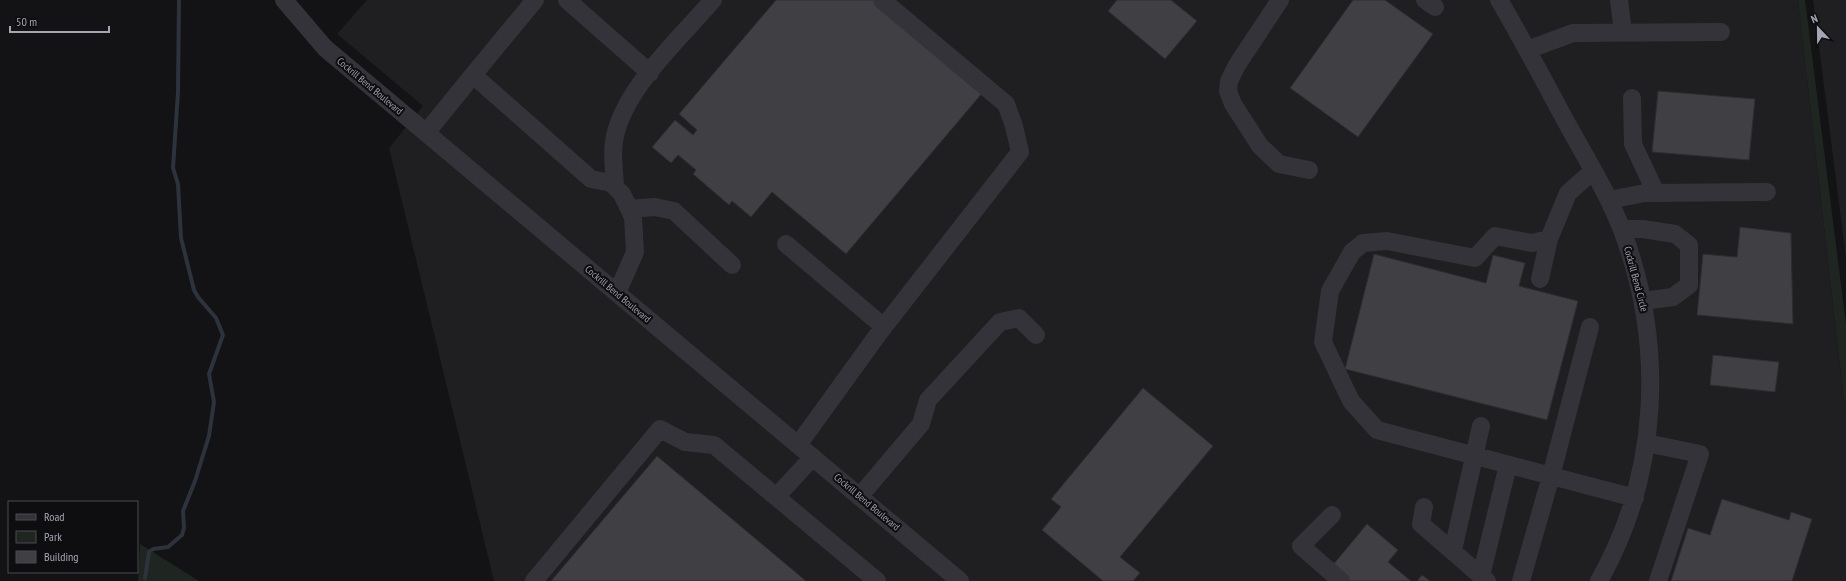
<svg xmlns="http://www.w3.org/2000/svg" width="1846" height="581" viewBox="0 0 1846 581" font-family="'PT Sans Narrow',sans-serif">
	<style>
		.built { fill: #1f1e21 }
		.green { fill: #1f2621 }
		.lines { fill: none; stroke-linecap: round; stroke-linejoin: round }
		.stream { stroke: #2c333c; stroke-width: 4 }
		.building { fill: #3f3f44; stroke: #2d2c30 }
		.minor { stroke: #343339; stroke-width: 18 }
		.labels { text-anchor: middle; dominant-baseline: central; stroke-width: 4; stroke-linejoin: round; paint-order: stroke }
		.street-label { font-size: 10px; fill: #a4a6b4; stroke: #0e0d0f }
	</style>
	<rect width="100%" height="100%" fill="#131214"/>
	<path class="built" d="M367,0H1798L1846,418V581H494L389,148L423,106L337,34Z
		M1813,0H1846V258Z"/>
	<path class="green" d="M1798,0H1805L1846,324V418Z
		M140,544L199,581H138Z"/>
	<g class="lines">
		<path class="stream" d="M145,578L149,552L153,549L168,547L182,535L184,528L183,511L195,481L209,436L214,402L209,374L223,335L216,318L198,297L194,290L181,238L178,184L173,168L178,92L179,0"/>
	</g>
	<path class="building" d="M776,0H875L984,91L846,254L772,192L751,217L732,201L729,205L693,174L696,170L678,155L671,163L652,147L675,120L693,135L697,130L679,114Z
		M1117,0H1171L1197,21L1165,59L1108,11Z
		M1353,0H1385L1433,34L1358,137L1290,88Z
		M1658,91L1755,99L1749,160L1652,152Z
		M1740,227L1791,233L1793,324L1697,315L1703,254L1737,257Z
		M1374,254L1486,283L1493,255L1525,263L1519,286L1578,301L1547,420L1345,369Z
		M1713,355L1779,362L1775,392L1710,385Z
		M1143,388L1213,446L1120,557L1140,573L1133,581H1103L1042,530L1061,507L1051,499Z
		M657,456L806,581H551Z
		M1722,499L1789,520L1791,512L1812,519L1792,581H1671L1688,528L1710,535Z
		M1367,524L1398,550L1388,562L1411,581H1350L1332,566Z
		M1422,575L1430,581H1417Z"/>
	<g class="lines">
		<path class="minor" d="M284,0L325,48L960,581
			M567,0L650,73
			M1280,0L1237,65L1229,81L1228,91L1233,104L1260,146L1279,164L1309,170
			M1425,0L1435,7
			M1499,0C1522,39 1543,79 1564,118C1584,155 1607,191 1622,230C1665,344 1660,473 1599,581
			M1619,0L1623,32
			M1527,50L1573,33L1721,32
			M473,75L535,0
			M1632,98L1633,144L1656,193
			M426,133L473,75L591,179L611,183L622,194L633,217L635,252L617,293
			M1593,171L1568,193L1549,239L1532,243L1495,236L1475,258L1387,241L1363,243L1352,252L1330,291L1323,342L1351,401L1377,430L1635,498
			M615,186C614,168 611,149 616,132C628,85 682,36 713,0
			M1609,200L1645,193L1767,192
			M629,209L655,207L674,211L732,265
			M1622,229H1643L1675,234L1689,245V285L1673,297L1643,301
			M786,244L884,327
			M1540,279L1549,239
			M1646,443L1700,454L1658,581
			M798,445L879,333L1020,152L1014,126L1006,104L882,0
			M860,496L921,424L928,400L1000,322L1019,318L1036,335
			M776,497L813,457
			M1424,507L1421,524L1487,581
			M1332,515L1301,546L1341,581
			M1453,550L1481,426
			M1481,576L1508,465
			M534,581L660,429L685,442L714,445L877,581
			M1521,581L1551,476L1590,327"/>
	</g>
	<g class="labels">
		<g class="street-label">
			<text transform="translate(370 86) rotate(40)">Cockrill Bend Boulevard</text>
			<text transform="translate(1636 279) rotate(75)">Cockrill Bend Circle</text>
			<text transform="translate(618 294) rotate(40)">Cockrill Bend Boulevard</text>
			<text transform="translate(867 502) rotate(40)">Cockrill Bend Boulevard</text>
		</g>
	</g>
	<rect x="8" y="501" width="130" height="72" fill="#0e0d0f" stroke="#4a4a51"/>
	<rect x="16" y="514" width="20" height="6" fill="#343339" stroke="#4a4a51"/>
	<text x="44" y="521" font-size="12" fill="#a4a6b4">Road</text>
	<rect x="16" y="531" width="20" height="12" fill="#1f2621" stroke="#4a4a51"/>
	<text x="44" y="541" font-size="12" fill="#a4a6b4">Park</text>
	<rect x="16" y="551" width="20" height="12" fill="#3f3f44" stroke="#4a4a51"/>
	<text x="44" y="561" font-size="12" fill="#a4a6b4">Building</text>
	<g transform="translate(1818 28) rotate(338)" stroke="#0e0d0f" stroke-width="3" paint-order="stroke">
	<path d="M0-3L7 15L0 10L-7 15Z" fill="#a4a6b4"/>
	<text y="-6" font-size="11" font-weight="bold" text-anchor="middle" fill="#a4a6b4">N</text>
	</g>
	<path d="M10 26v6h99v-6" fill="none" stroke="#a4a6b4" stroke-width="2"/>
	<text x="16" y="26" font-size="12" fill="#a4a6b4" stroke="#0e0d0f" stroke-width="3" paint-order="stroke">50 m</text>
</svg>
